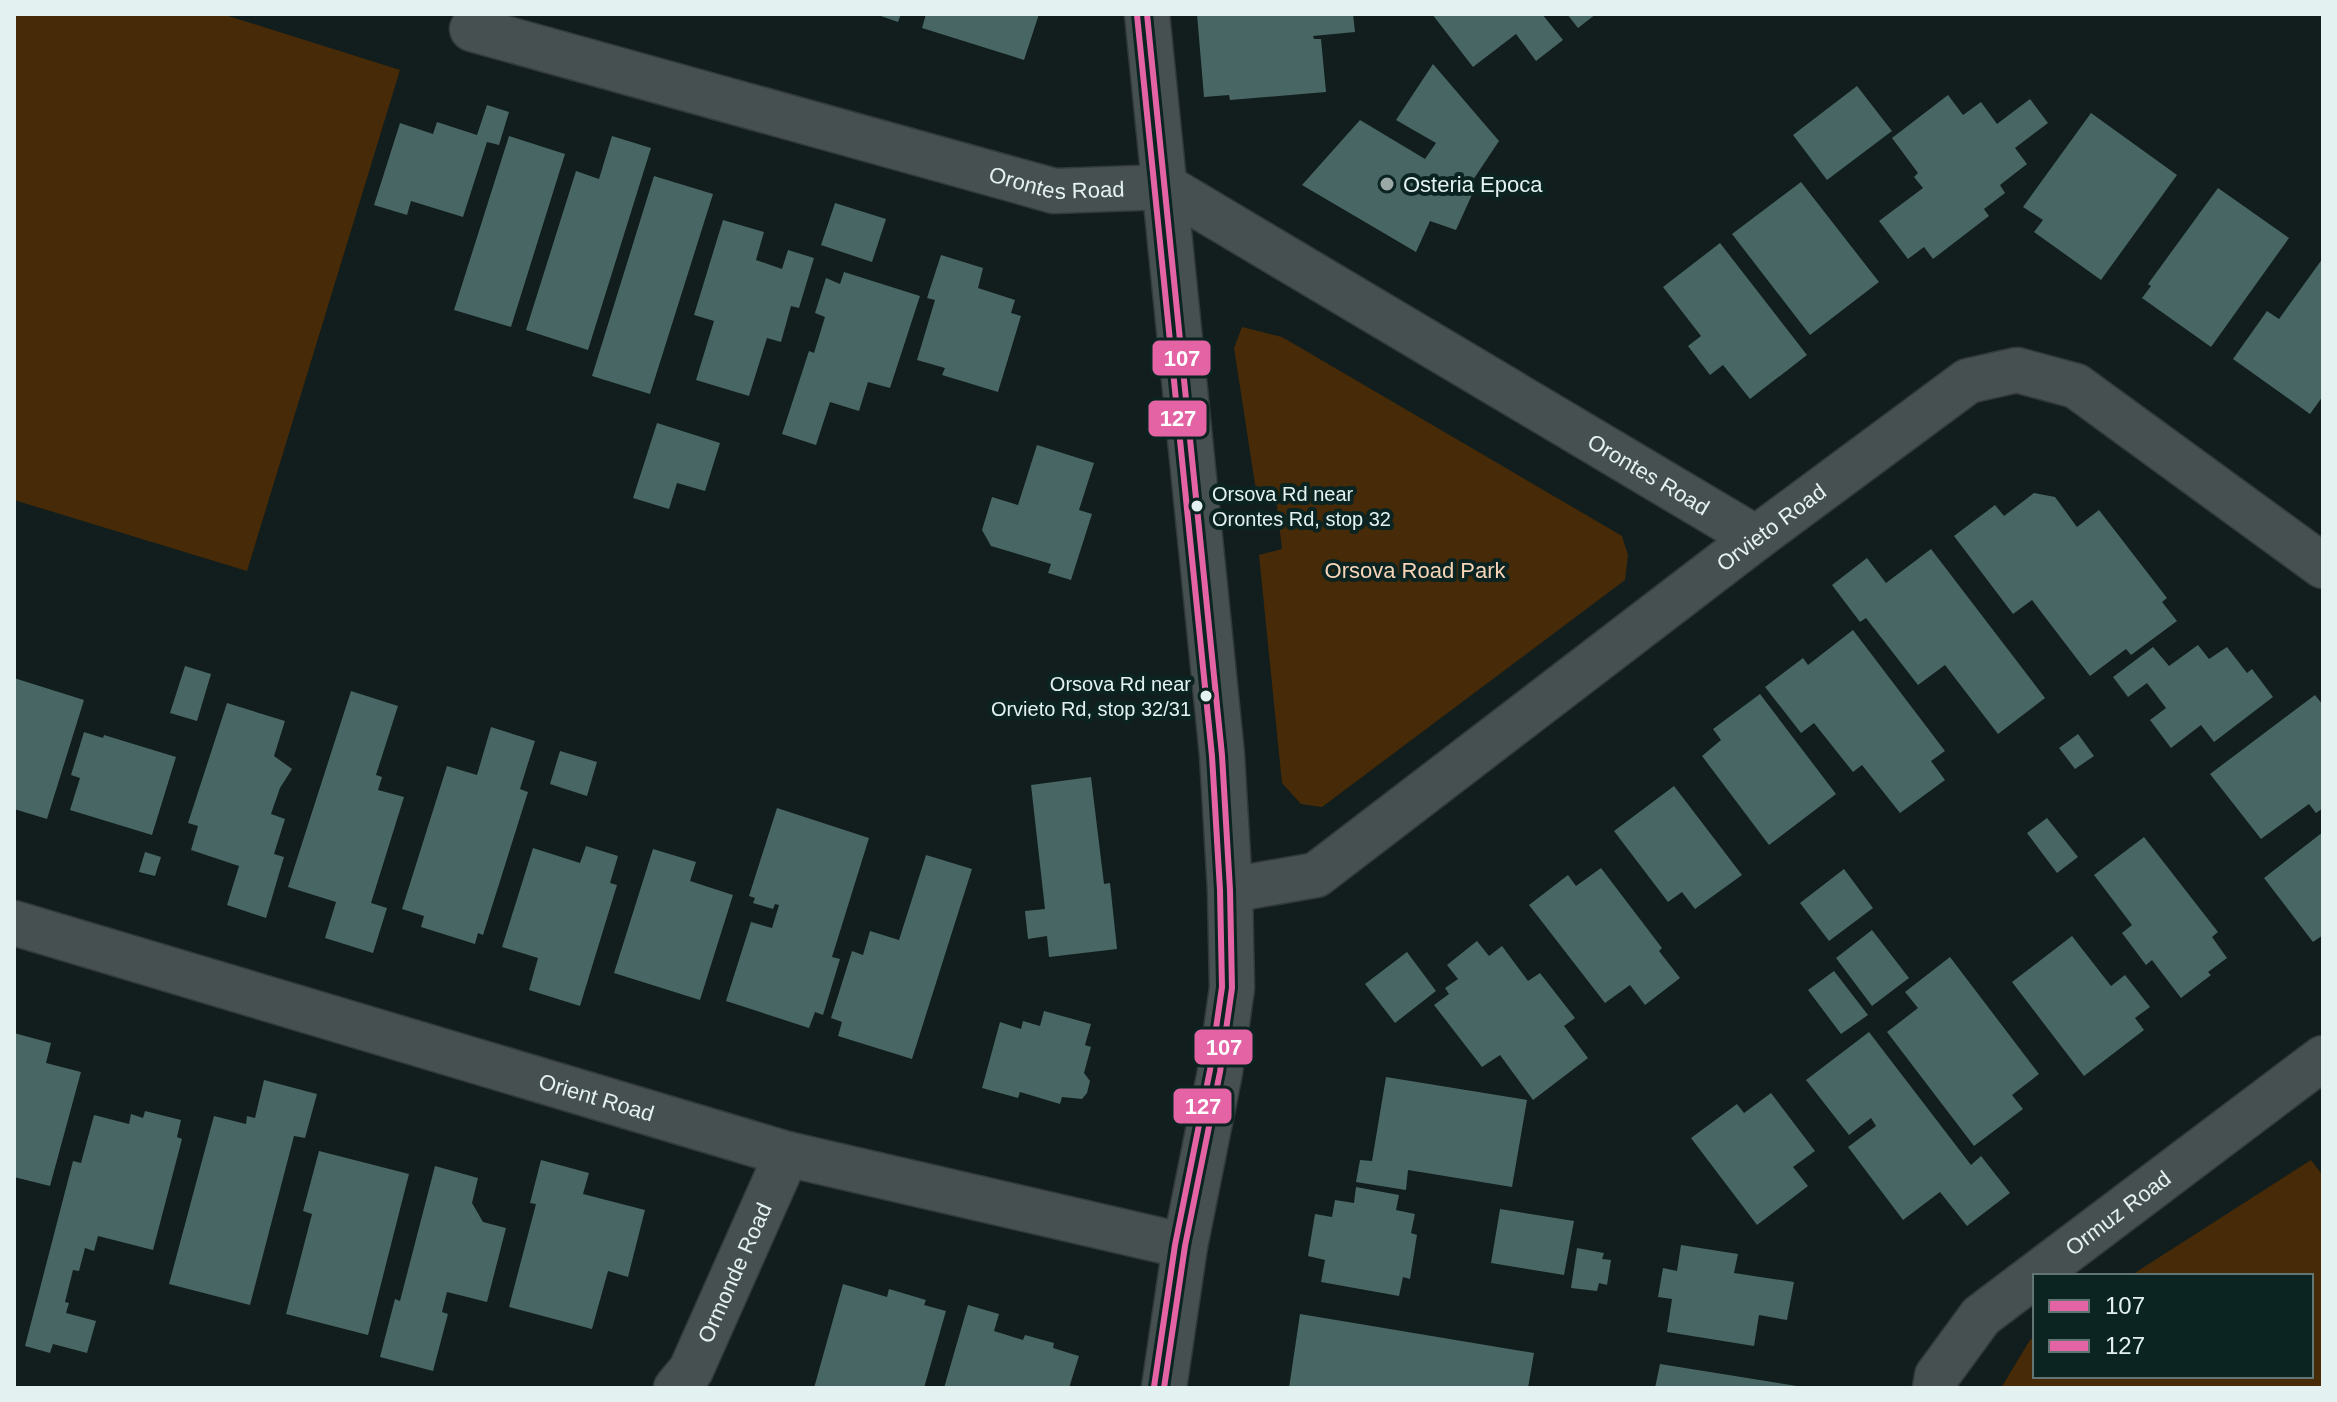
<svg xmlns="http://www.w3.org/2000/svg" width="2337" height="1402" viewBox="0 0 2337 1402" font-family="Helvetica,sans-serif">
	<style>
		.green { fill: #472a07 }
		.building { fill: #486663 }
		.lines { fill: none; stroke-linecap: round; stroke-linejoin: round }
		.minor-casing { stroke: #313a39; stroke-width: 47 }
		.minor { stroke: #475050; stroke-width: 44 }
		.bus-1-casing { stroke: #0b2422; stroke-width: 12 }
		.bus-2-casing { stroke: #0b2422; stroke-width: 12 }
		.bus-1 { stroke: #e463a4; stroke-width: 6 }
		.bus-2 { stroke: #e463a4; stroke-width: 6 }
		.poi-dot { fill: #9aa8a6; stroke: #0b2422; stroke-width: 3 }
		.bus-dot { fill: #e3f2f0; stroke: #0b2422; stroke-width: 3 }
		.labels { text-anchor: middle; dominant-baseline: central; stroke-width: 8; stroke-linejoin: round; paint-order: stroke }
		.bus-label { font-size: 20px; fill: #e3f2f0; stroke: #0b2422; text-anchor: start }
		.street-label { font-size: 22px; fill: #e3f2f0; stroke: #0b2422 }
		.poi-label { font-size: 22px; fill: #e3f2f0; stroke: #0b2422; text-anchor: start }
		.park-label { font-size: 22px; fill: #f7d4b7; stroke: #0b2422 }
		.line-badge { stroke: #0b2422; stroke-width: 3 }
		.badge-label { font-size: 22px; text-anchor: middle; font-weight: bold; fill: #fff }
	</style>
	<rect width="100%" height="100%" fill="#111e1d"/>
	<path class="green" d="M14,14H222L400,70L247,571L14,500Z
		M1242,327L1282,337L1622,536L1628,555L1625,580L1322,807L1301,804L1282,783L1259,555L1282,549L1276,499L1257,497L1234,348Z
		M2311,1160L2323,1176V1388H2001L2030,1340L2035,1337V1376H2311V1276H2130Z"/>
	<path class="building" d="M875,14H901L898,22Z
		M926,14H1039L1024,60L922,28Z
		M1197,14H1353L1355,32L1313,36L1314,39H1321L1326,92L1230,100L1229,95L1204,97Z
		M1432,14H1542L1563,40L1536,61L1516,34L1473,67Z
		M1567,14H1596L1578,28Z
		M1433,64L1499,141L1469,186L1475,188L1456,230L1430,221L1416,252L1302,185L1360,120L1425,159L1436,143L1396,120Z
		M1857,86L1892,131L1827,180L1793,135Z
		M1948,95L1963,115L1981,102L1997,124L2030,99L2048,123L2015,148L2027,164L2000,185L2005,193L1984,209L1989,216L1933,259L1924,247L1908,259L1879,221L1923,188L1914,177L1918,173L1892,138Z
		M487,105L509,112L499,145L487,142L463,217L411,201L407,215L374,205L400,123L433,134L437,122L477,135Z
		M2091,113L2177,175L2101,280L2034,232L2043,220L2023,207Z
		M509,136L565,154L511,327L454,310Z
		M612,136L651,148L588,350L526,330L576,171L599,179Z
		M654,176L713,194L650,394L592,376Z
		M1801,182L1879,282L1810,335L1732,234Z
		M2218,188L2289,238L2211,347L2142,298L2151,286L2148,284Z
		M835,203L886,219L872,262L821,245Z
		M723,220L764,232L756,260L782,269L788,250L814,258L799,308L791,306L781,342L767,338L749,396L696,380L714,321L694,315Z
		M1720,243L1807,355L1750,399L1723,365L1710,375L1688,346L1701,336L1663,287Z
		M941,255L983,268L978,288L1015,300L1011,313L1021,316L998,392L942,375L945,368L917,360L935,300L927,298Z
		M2323,258V396L2310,414L2233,359L2267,311L2279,319Z
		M844,272L920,296L890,388L868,382L859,411L830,402L816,445L782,434L809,351L814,353L825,317L815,313L826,278L840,284Z
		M657,423L720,443L705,491L677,483L669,509L633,498Z
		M1037,445L1094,463L1079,510L1092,514L1071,580L1048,573L1051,564L991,546L982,530L992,497L1018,505Z
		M2034,493L2055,497L2077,527L2099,510L2167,598L2162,602L2177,621L2131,655L2126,649L2090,676L2032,600L2013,614L1954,536L1995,505L2004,516Z
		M1931,549L2045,698L1998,734L1945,665L1918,685L1866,618L1860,622L1832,585L1867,558L1886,583Z
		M1853,630L1945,751L1931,761L1945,780L1900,813L1862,765L1853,772L1814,723L1801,733L1765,687L1803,658L1808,665Z
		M2198,645L2209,659L2227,647L2247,673L2252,669L2273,697L2214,742L2201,725L2171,748L2150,720L2166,708L2147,683L2128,697L2113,677L2153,647L2169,666Z
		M185,666L211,674L197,721L170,713Z
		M14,678L84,700L47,819L14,809Z
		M351,691L398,706L376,775L382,777L378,790L404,797L371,903L387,908L373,953L325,938L336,902L288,887Z
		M1760,694L1836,794L1769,845L1702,756L1721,740L1713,729Z
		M2315,695L2323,705V808L2316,813L2309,804L2261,839L2210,774Z
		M227,703L285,721L274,756L292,769L280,788L271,814L285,819L274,854L284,857L266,918L227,905L239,866L191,850L198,826L188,823Z
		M491,727L535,741L520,789L528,792L483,935L478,933L475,944L421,927L424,916L402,909L447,766L477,775Z
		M84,732L103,738L104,735L176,757L152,835L70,810L80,778L71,775Z
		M2078,734L2094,756L2075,769L2059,748Z
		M560,751L597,762L587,796L550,784Z
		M1091,777L1104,884L1110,883L1117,949L1049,957L1047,936L1028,939L1025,911L1045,909L1031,785Z
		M1674,786L1742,875L1695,909L1682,892L1668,902L1614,831Z
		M777,808L869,838L832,957L840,959L823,1015L815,1012L809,1028L726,1001L751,922L772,928L779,905L775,904L773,909L753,903L755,898L749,896Z
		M2047,818L2078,857L2057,873L2027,833Z
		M2323,832V935L2313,942L2264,878Z
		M2144,837L2218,932L2212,937L2227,958L2208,972L2211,975L2181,998L2152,960L2146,965L2122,933L2132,925L2094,875Z
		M586,846L618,856L610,883L617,885L580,1006L529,990L538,958L502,947L533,848L580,863Z
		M653,849L696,862L690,881L733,895L700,1000L614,973Z
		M145,852L161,857L155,876L139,872Z
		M926,855L972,869L912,1059L838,1036L842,1022L831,1018L852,951L863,955L870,931L899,940Z
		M1601,868L1662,948L1659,951L1680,978L1645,1005L1630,985L1605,1003L1529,905L1568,875L1576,886Z
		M1844,869L1873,908L1829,941L1800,903Z
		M1872,930L1909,978L1872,1006L1836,958Z
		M2072,936L2111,986L2125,975L2150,1007L2135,1018L2144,1030L2084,1076L2012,982Z
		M1477,941L1489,956L1502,946L1528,981L1540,973L1575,1018L1564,1026L1588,1058L1533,1100L1500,1055L1482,1067L1434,1005L1449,994L1445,988L1458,979L1447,965Z
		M1407,952L1436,991L1395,1023L1365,984Z
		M1950,957L2039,1074L2012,1095L2023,1109L1974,1146L1887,1032L1918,1008L1905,992Z
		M1834,971L1868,1015L1841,1034L1808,990Z
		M1044,1011L1091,1024L1085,1045L1091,1047L1084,1073L1090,1081L1087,1093L1082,1099L1062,1097L1060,1104L1020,1092L1018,1098L982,1088L1000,1022L1021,1029L1023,1021L1040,1026Z
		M1869,1032L1971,1165L1981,1156L2010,1193L1967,1226L1940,1192L1903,1220L1848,1147L1876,1126L1871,1118L1849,1135L1806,1080Z
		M14,1033L51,1043L46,1063L81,1072L50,1186L14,1177Z
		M1386,1077L1527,1100L1512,1187L1408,1170L1406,1190L1356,1182L1360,1160L1372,1161Z
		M264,1080L317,1094L305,1138L294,1136L250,1305L169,1284L214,1116L246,1124L247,1116L255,1118Z
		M1771,1093L1815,1151L1793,1167L1808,1186L1757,1225L1691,1138L1737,1104L1744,1113Z
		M145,1111L181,1120L177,1137L182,1139L153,1250L98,1236L94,1251L85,1248L79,1271L73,1270L65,1302L69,1303L66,1313L96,1321L87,1353L53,1344L50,1353L25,1346L73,1161L81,1163L94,1115L129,1124L131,1114L143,1118Z
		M319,1151L409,1174L368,1335L286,1314L312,1214L303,1211Z
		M541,1160L589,1173L583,1194L645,1210L628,1277L608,1271L592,1329L509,1307L536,1204L530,1203Z
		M435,1166L478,1178L472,1203L483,1222L506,1228L487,1302L447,1292L442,1312L448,1314L433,1371L380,1357L395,1299L400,1301Z
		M1356,1187L1399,1195L1396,1210L1415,1214L1411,1233L1417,1235L1410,1279L1403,1277L1399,1296L1321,1282L1325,1260L1308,1256L1315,1214L1332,1217L1335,1200L1354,1203Z
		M1500,1209L1574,1221L1564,1275L1491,1263Z
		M1681,1245L1738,1254L1734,1273L1794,1282L1787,1320L1759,1315L1754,1346L1667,1332L1672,1299L1658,1297L1663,1268L1677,1271Z
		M1577,1248L1604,1253L1602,1259L1611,1260L1607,1285L1599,1283L1597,1291L1571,1288Z
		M843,1284L887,1297L889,1289L926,1300L924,1305L946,1311L924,1388H814Z
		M968,1305L999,1314L994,1331L1023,1340L1025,1335L1054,1343L1053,1348L1079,1356L1069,1388H944Z
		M1300,1314L1534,1353L1528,1388H1289Z
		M1660,1364L1797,1386L1796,1388H1655Z"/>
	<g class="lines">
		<defs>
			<g id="minor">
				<path d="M1147,14L1222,755L1230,890L1232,988L1220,1072L1185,1246L1164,1388"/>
				<path id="s1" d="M472,29L1054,191L1166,187L1756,538"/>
				<path id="s2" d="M1230,890L1316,875L1756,538L1968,381L2017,370L2076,386L2323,566"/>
				<path id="s3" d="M14,923L787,1154L1185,1246"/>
				<path id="s4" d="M676,1388L691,1370L787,1154"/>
				<path id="s5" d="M1935,1388L1937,1376L1981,1316L2323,1058"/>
			</g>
		</defs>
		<use href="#minor" class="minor-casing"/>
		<use href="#minor" class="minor"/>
		<defs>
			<path id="bus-1" d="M1147,14L1222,755L1230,890L1232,988L1220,1072L1185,1246L1164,1388"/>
			<path id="bus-2" d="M1137,15L1212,756L1220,890L1222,987L1210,1070L1175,1245L1154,1387"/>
		</defs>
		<use href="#bus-1" class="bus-1-casing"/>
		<use href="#bus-2" class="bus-2-casing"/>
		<use href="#bus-1" class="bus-1"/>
		<use href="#bus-2" class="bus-2"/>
	</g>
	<circle class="poi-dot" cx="1387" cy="184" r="8"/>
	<g class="bus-dot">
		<circle cx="1197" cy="506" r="7"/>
		<circle cx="1206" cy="696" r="7"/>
	</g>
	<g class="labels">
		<g class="bus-label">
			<text x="1212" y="494">Orsova Rd near<tspan x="1212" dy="25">Orontes Rd, stop 32</tspan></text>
			<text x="1191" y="684" text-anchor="end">Orsova Rd near<tspan x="1191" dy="25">Orvieto Rd, stop 32/31</tspan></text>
		</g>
		<g class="street-label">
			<text stroke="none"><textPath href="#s1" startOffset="606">Orontes Road</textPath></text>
			<text stroke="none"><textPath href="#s1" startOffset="1278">Orontes Road</textPath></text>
			<text stroke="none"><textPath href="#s2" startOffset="660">Orvieto Road</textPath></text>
			<text stroke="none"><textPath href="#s3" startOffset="608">Orient Road</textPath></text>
			<text stroke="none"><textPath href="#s5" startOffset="258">Ormuz Road</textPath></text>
			<text stroke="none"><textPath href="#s4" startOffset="130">Ormonde Road</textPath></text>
		</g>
		<g class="poi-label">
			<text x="1403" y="184">Osteria Epoca</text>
		</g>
		<g class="park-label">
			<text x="1415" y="570">Orsova Road Park</text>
		</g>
	</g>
	<g class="line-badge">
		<rect x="1151" y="339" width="61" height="38" rx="8" fill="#e463a4"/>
		<rect x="1147" y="399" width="61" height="39" rx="8" fill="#e463a4"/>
		<rect x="1193" y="1028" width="61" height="38" rx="8" fill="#e463a4"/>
		<rect x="1172" y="1087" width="61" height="38" rx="8" fill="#e463a4"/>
	</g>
	<g class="badge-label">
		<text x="1182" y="366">107</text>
		<text x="1178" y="426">127</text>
		<text x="1224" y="1055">107</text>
		<text x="1203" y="1114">127</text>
	</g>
	<rect width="2337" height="1402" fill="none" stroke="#e3f2f0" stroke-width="32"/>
	<rect x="2033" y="1274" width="280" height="104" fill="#0b2422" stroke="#617674" stroke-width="2"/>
	<rect x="2049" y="1300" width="40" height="12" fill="#e463a4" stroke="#617674" stroke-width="2"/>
	<text x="2105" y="1314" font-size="24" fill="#e3f2f0">107</text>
	<rect x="2049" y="1340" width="40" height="12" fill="#e463a4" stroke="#617674" stroke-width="2"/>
	<text x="2105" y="1354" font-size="24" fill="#e3f2f0">127</text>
</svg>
